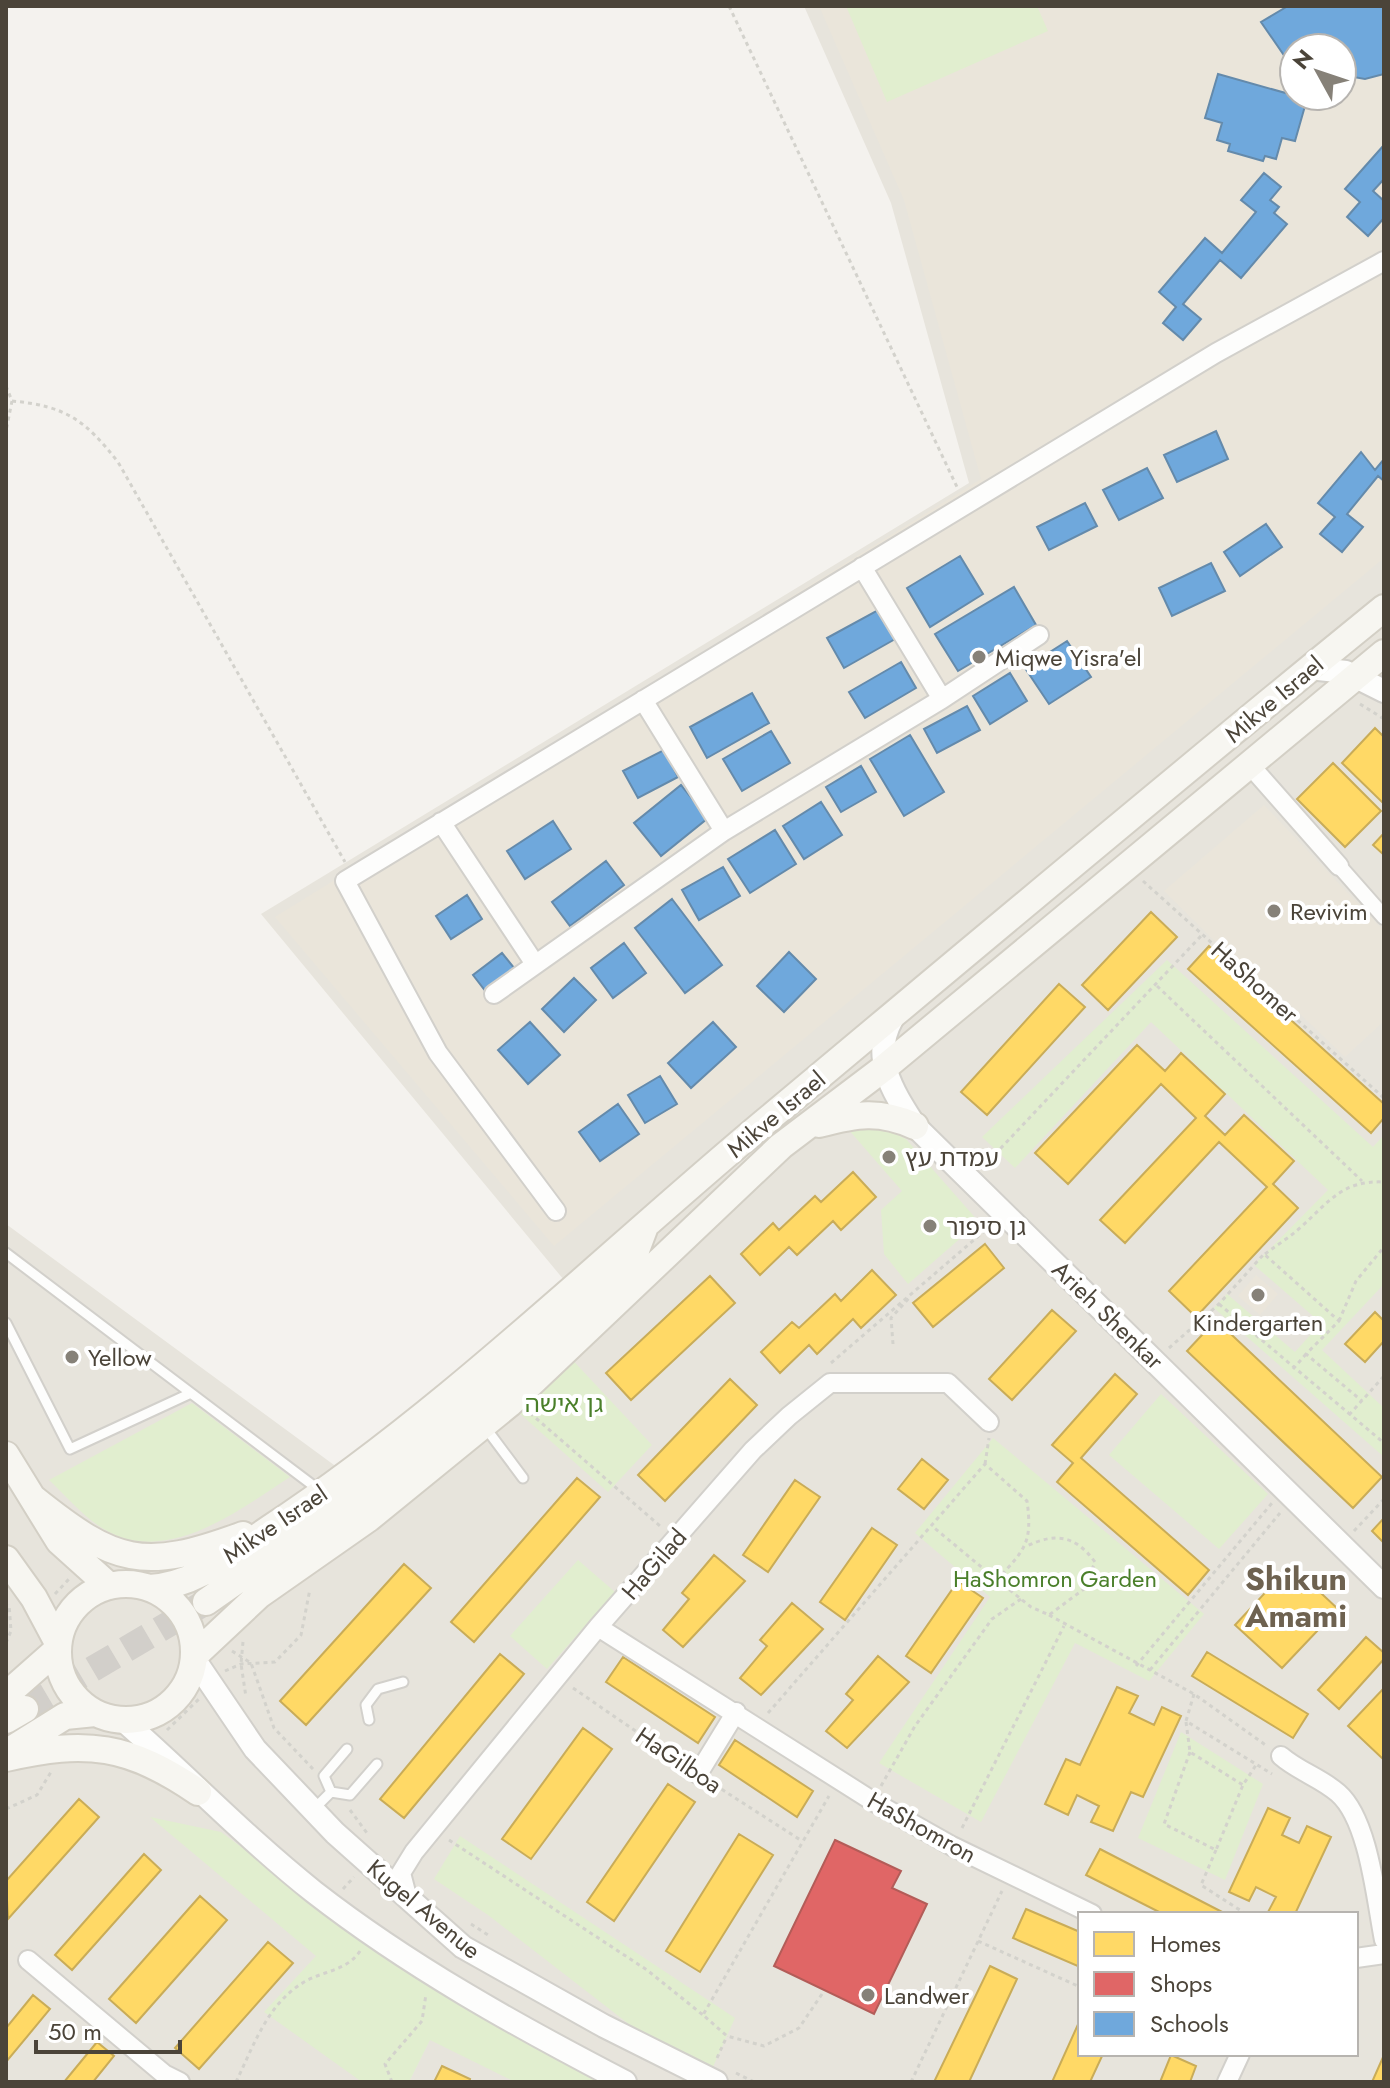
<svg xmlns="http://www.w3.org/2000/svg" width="1390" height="2088" viewBox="0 0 1390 2088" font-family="Jost,'Noto Sans Hebrew',sans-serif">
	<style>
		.residential { fill: #e7e4dc; fill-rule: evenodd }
		.education { fill: #eae5da; fill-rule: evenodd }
		.green { fill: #e1eecf }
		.homes { fill: #ffd966; stroke: #c9ac58; stroke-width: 2 }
		.shops { fill: #e06666; stroke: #b35c58; stroke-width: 2 }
		.schools { fill: #6fa8dc; stroke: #648aab; stroke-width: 2 }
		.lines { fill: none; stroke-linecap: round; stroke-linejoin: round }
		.secondary-tunnel { stroke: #d2cfca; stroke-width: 26; stroke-dasharray: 26 13; stroke-linecap: butt }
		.service-casing { stroke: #d2d0cb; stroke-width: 13 }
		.pedestrian-casing { stroke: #d2d0cb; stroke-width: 18 }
		.minor-casing { stroke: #d2d0cb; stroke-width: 22 }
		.tertiary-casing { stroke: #d2d0cb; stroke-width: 26 }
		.secondary-casing { stroke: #d3cfc5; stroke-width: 30 }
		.path { stroke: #d3d2cc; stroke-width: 3; stroke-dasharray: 4 4; stroke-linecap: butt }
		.service { stroke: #fdfdfc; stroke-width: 9 }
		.pedestrian { stroke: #fdfdfc; stroke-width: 14 }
		.minor { stroke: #fdfdfc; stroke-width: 18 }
		.tertiary { stroke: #fdfdfc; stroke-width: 22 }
		.secondary { stroke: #f7f6f1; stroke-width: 26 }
		.poi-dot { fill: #868178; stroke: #fff; stroke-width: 3 }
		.labels { text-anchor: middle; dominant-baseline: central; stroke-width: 8; stroke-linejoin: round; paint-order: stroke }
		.poi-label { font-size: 24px; fill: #4b4439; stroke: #fff; text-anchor: start }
		.street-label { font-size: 24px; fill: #4b4439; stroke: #fff }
		.park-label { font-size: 24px; fill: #4a7f2a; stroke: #fff }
		.district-label { font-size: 32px; font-weight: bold; fill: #6e6250; stroke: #fff }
	</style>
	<rect width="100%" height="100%" fill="#f4f2ee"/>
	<path class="residential" d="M804,6H1384V2082H6V1224L364,1487L583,1303L261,914L969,483L891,203ZM1294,48H1342V96H1294ZM1080,1914H1356V2054H1080Z"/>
	<path class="education" d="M819,6H1384V558L554,1246L275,917L981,479L904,200ZM1294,48H1342V96H1294Z
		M1264,805L1384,931V1021L1345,1057L1298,1012L1236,962L1164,891Z
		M1256,1275L1278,1294L1260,1315L1238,1296Z"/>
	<path class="green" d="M846,6H1037L1048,31L887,102Z
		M1167,960L1373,1147L1384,1135V1284L1322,1350L1384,1408V1457L1214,1308L1227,1294L1295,1352L1321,1323L1254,1265L1328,1190L1151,1022L1015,1168L982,1137Z
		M883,1128L906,1139L979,1222L908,1284L884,1254L881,1210L902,1191L848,1129Z
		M566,1353L652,1445L608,1492L509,1404Z
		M1161,1394L1268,1494L1219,1549L1109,1455Z
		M192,1403L290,1477C241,1509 170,1564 109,1532C87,1521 67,1497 49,1480Z
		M993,1438L1204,1614L1149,1681L1075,1643L981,1822L879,1763L990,1597L915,1533Z
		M578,1560L615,1592L547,1669L510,1636Z
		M1181,1732L1263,1784L1225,1880L1138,1838Z
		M150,1817L221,1832L319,1905L597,2082H515L430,2040L409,2082H362L264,2012L316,1956Z
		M460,1836L735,2018L712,2069L643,2035L488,1915L434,1879Z"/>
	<path class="homes" d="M1375,728L1384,737V804L1342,763Z
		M1333,763L1381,811L1345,847L1297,799Z
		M1384,833V855L1373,845Z
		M1151,912L1177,937L1108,1010L1082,985Z
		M1209,946L1384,1104V1118L1371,1133L1188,969Z
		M1059,984L1085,1007L987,1115L961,1092Z
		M1137,1045L1165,1071L1181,1053L1225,1094L1205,1116L1225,1135L1244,1115L1294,1161L1273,1184L1298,1208L1196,1317L1169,1291L1267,1187L1219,1142L1125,1243L1100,1220L1196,1118L1161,1084L1068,1184L1035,1153Z
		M853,1172L876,1197L841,1230L833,1221L797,1255L789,1247L760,1275L741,1254L773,1223L779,1230L815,1196L821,1202Z
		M985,1244L1004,1268L933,1327L913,1303Z
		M872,1270L896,1295L861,1328L853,1319L817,1354L809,1345L780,1373L761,1352L792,1322L799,1328L835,1294L841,1301Z
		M710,1276L735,1303L631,1400L606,1373Z
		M1052,1310L1076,1331L1012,1400L989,1379Z
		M1375,1312L1384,1321V1341L1365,1362L1345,1344Z
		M1216,1320L1382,1477L1353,1508L1187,1351Z
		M1115,1374L1137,1394L1081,1458L1209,1570L1188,1595L1057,1482L1073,1463L1052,1445Z
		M730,1379L757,1405L665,1501L638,1475Z
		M922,1459L948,1480L924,1509L898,1489Z
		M577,1478L600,1497L474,1642L451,1622Z
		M795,1480L820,1497L768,1572L743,1555Z
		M1384,1518V1543L1372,1531Z
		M872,1528L897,1545L845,1620L820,1602Z
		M714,1555L745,1581L683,1647L663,1630L689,1599L682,1593Z
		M404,1564L431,1588L306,1725L280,1701Z
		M1291,1565L1338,1609L1282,1668L1235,1625Z
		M958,1581L983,1598L931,1673L906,1656Z
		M792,1603L823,1629L761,1695L740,1678L767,1646L760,1640Z
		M1366,1637L1384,1653V1659L1339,1709L1318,1690Z
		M1207,1652L1308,1714L1293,1738L1192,1676Z
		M500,1654L524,1674L404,1818L380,1799Z
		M878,1656L909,1682L847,1748L826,1731L853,1700L846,1694Z
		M623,1657L715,1717L698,1743L606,1682Z
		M1117,1687L1138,1696L1129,1713L1154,1725L1162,1707L1181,1716L1143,1797L1131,1792L1113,1831L1091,1822L1099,1806L1077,1795L1068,1815L1045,1804L1066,1759L1080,1765Z
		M1384,1688V1760L1348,1726Z
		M583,1728L612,1749L531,1859L502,1839Z
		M735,1740L813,1791L797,1817L719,1765Z
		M668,1784L695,1802L614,1921L587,1902Z
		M79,1799L99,1817L8,1919L6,1881Z
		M1268,1808L1290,1818L1282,1835L1299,1843L1307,1826L1331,1837L1295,1914L1268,1912L1276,1897L1256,1887L1249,1901L1229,1892Z
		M739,1834L773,1855L700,1972L666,1951Z
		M1100,1849L1226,1914H1163L1086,1875Z
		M144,1854L161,1870L72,1970L55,1955Z
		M200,1896L227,1920L136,2023L109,1999Z
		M1026,1909L1080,1932V1967L1013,1938Z
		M268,1942L293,1963L199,2069L175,2048Z
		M990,1966L1017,1979L969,2082H934Z
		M33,1995L50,2009L6,2062V2028Z
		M1080,2020V2054H1103L1090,2082H1052Z
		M97,2042L114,2056L93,2082H64Z
		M1171,2055L1196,2066L1190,2082H1160Z
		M1384,2055V2082H1372Z
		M442,2066L470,2079L469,2082H434Z"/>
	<path class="shops" d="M835,1840L901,1871L892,1888L927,1904L874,2014L774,1966Z"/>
	<path class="schools" d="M1288,6H1384V74L1365,79L1342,75V48H1294V65L1290,64L1261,22Z
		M1218,74L1307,99L1295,141L1282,138L1276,159L1265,156L1263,161L1228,151L1230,144L1217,140L1222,123L1205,118Z
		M1384,145V179L1373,191L1384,201V218L1368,236L1347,217L1360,202L1345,189Z
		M1264,173L1281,187L1270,200L1279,207L1274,213L1287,224L1241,278L1220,260L1183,304L1201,319L1183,340L1163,323L1176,307L1159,292L1205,238L1222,253L1256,212L1241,200Z
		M1216,431L1228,459L1177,482L1164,455Z
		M1361,452L1375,470L1384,459V481L1378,476L1347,514L1363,527L1342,552L1320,534L1335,517L1318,503Z
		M1147,468L1163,498L1119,520L1103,490Z
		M1085,503L1097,526L1049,550L1037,527Z
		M1266,524L1282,547L1240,576L1224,552Z
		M960,556L983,594L930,627L907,588Z
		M1211,563L1225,591L1172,616L1159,588Z
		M1014,587L1036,625L958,671L935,634Z
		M880,609L897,638L844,668L827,638Z
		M1067,641L1091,677L1049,704L1025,668Z
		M901,662L916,688L865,718L849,692Z
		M1010,673L1027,701L990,724L973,696Z
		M752,693L769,723L707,758L690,727Z
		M967,706L980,730L937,753L924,729Z
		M771,731L790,763L742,791L723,759Z
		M910,735L944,792L904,816L870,759Z
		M664,750L678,777L638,798L623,771Z
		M861,766L876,792L841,812L826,787Z
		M681,785L708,818L661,856L634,823Z
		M821,802L842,835L804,859L783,826Z
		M553,821L571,849L525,879L507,851Z
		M775,830L796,864L750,893L728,859Z
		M606,861L624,885L570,926L552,902Z
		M723,867L740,896L699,920L682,890Z
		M467,895L482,919L451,939L436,916Z
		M672,899L722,965L685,993L635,928Z
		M624,943L646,973L613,998L591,968Z
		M789,952L816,979L784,1012L757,986Z
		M502,953L519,974L490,997L473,975Z
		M574,978L596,1000L564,1032L542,1009Z
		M530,1022L560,1055L528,1084L498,1050Z
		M713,1022L736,1047L691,1088L668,1063Z
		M660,1076L677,1104L645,1123L628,1095Z
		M618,1104L639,1134L600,1161L579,1132Z"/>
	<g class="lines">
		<path class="secondary-tunnel" d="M25,1709L206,1602"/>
		<defs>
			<path id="service" d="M6,1253L319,1490
				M6,1323L70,1449L189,1394
				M485,1427L523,1478
				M369,1720L366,1705L378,1689L403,1682
				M331,1792L350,1795L377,1764
				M315,1808L331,1792L324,1776L347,1749"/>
			<path id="pedestrian" d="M1339,866L1384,917"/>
			<path id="minor" d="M862,567L942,699
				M643,700L724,831
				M1249,764L1339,866
				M441,822L535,964
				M494,994L724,831L942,699L1039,635
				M556,1211L438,1053L345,881L1216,353L1384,261
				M598,1627L874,1802L952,1846L1092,1914
				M1281,1756C1298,1771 1321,1778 1338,1793C1369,1820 1376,1900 1384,1940
				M698,1774L736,1712
				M408,1900L401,1873L414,1852L598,1627L753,1450L789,1416L830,1383H948L989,1422
				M1356,1958L1384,1954
				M28,1960L164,2074L180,2082
				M1227,2082L1240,2054"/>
			<path id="tertiary" d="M1309,668L1346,672L1384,691
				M892,1019C870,1058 894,1093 915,1126L1384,1587
				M194,1659L255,1749L335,1833L463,1947L604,2026L716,2082
				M124,1721C188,1777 246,1838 314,1892C409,1966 517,2026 625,2082"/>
			<path id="secondary" d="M819,1124C857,1114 879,1110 915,1126
				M6,1455L59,1541L109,1586
				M34,1499C115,1564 143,1572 243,1535
				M6,1559L34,1598L58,1643
				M58 1652a68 68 0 1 1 136 0a68 68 0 1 1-136 0Z
				M149,1588C195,1586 232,1554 269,1529C448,1411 602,1258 766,1121C972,949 1176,777 1384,608
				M206,1602L339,1509L523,1360L632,1261L644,1229
				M194,1656L259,1595L369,1518L509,1404L781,1146L884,1068L1384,653
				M6,1695L57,1650
				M6,1720L25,1709
				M9,1751L65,1716L95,1713
				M6,1758C87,1739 129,1745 198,1792"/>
		</defs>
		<use href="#service" class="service-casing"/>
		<use href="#pedestrian" class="pedestrian-casing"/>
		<use href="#minor" class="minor-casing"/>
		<use href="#tertiary" class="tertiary-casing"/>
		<use href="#secondary" class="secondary-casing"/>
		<path class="path" d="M729,6L957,487
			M6,386L12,401L6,431
			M12,401C66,406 85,420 118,462L345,862
			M1360,704L1384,719
			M1143,881L1384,1098
			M1157,986L1362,1181
			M984,1166L1201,936
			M1265,1254C1277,1245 1290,1237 1301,1227C1329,1202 1342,1180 1384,1182
			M1219,1304L1384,1443
			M1339,1321L1356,1281L1384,1247
			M893,1344L891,1318L909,1298
			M1169,1348L1219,1304L1264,1254L1339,1321L1306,1354L1362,1401
			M831,1363L989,1227
			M1293,1369L1306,1354
			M530,1413L660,1526
			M1349,1415L1384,1376
			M985,1464L989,1438
			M1354,1531L1384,1499
			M997,1580L1031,1607L1049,1615L1084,1589L1095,1562C1076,1536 1056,1532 1027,1546
			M55,1594L69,1579
			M1049,1615L1194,1694L1267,1746
			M243,1642L241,1664L246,1697
			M6,1643L11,1631L9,1604
			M232,1651L251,1663L274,1728L313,1769
			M1136,1666L1272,1503
			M1150,1670L1280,1513
			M225,1671L241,1664L275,1662L301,1635L310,1589
			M573,1688L682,1763
			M1194,1694L1186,1721L1272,1774
			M768,1713L985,1464L1027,1501C1033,1544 1024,1550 997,1580L932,1526
			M1186,1722L1190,1752L1243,1785
			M167,1730L199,1699
			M1190,1752L1164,1824L1216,1850L1243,1785L1256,1765
			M715,1785L802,1841
			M881,1786L915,1726L992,1619L1021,1599
			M6,1809L37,1795L51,1772
			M350,1810L367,1833
			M962,1828L1064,1626
			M449,1840L647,1970L703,2015
			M1216,1850L1201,1885L1246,1914
			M343,1889L354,1877
			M471,1924L488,1935
			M978,1941L1080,1987
			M822,1994L799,2028L764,2046L727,2036L703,2015L829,1796
			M717,2058L727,2036
			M736,2073L754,2082
			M236,2082C254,2045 268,2002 306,1981C324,1971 348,1970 360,1951
			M392,2082L385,2064L422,2021L426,1994
			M911,2082L1002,1891"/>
		<use href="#service" class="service"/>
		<use href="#pedestrian" class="pedestrian"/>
		<use href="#minor" class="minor"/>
		<use href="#tertiary" class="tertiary"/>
		<use href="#secondary" class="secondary"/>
	</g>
	<g class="poi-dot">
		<circle cx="979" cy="657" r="8"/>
		<circle cx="1274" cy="911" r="8"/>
		<circle cx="889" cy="1157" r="8"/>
		<circle cx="930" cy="1226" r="8"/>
		<circle cx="1258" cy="1295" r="8"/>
		<circle cx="72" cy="1357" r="8"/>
		<circle cx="868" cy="1995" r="8"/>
	</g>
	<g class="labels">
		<g class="poi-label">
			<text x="995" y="657">Miqwe Yisra'el</text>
			<text x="1290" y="911">Revivim</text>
			<text x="905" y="1157">עמדת עץ</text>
			<text x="946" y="1226">גן סיפור</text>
			<text x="1258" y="1322" text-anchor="middle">Kindergarten</text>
			<text x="88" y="1357">Yellow</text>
			<text x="884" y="1995">Landwer</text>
		</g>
		<g class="street-label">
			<text transform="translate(1274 699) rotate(-40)">Mikve Israel</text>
			<text transform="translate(1255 982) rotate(42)">HaShomer</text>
			<text transform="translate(776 1114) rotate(-40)">Mikve Israel</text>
			<text transform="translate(1108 1315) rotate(44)">Arieh Shenkar</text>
			<text transform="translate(275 1524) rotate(-34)">Mikve Israel</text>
			<text transform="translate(654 1564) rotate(-49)">HaGilad</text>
			<text transform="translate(679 1760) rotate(34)">HaGilboa</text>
			<text transform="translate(922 1827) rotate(29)">HaShomron</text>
			<text transform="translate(424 1909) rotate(40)">Kugel Avenue</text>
		</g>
		<g class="park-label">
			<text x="564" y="1403">גן אישה</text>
			<text x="1055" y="1578">HaShomron Garden</text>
		</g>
		<g class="district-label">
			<text x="1296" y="1579">Shikun<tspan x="1296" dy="37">Amami</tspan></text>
		</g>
	</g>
	<rect width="1390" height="2088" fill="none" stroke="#4b4439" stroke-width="16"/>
	<rect x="1078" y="1912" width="280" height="144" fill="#ffffff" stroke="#b7b4b0" stroke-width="2"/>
	<rect x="1094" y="1932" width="40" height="24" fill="#ffd966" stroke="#b7b4b0" stroke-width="2"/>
	<text x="1150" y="1952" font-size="24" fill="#4b4439">Homes</text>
	<rect x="1094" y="1972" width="40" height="24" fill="#e06666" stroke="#b7b4b0" stroke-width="2"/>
	<text x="1150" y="1992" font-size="24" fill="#4b4439">Shops</text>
	<rect x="1094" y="2012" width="40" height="24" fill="#6fa8dc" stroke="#b7b4b0" stroke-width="2"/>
	<text x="1150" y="2032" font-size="24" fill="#4b4439">Schools</text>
	<g transform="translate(1318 72) rotate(310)"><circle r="38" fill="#ffffff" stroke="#b7b4b0" stroke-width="2"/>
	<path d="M0-6L14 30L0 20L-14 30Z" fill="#868178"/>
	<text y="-12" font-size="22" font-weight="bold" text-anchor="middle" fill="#4b4439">N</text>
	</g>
	<path d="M36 2040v12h144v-12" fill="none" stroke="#4b4439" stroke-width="4"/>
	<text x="48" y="2040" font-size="24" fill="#4b4439" stroke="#ffffff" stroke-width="6" paint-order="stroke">50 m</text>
</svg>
